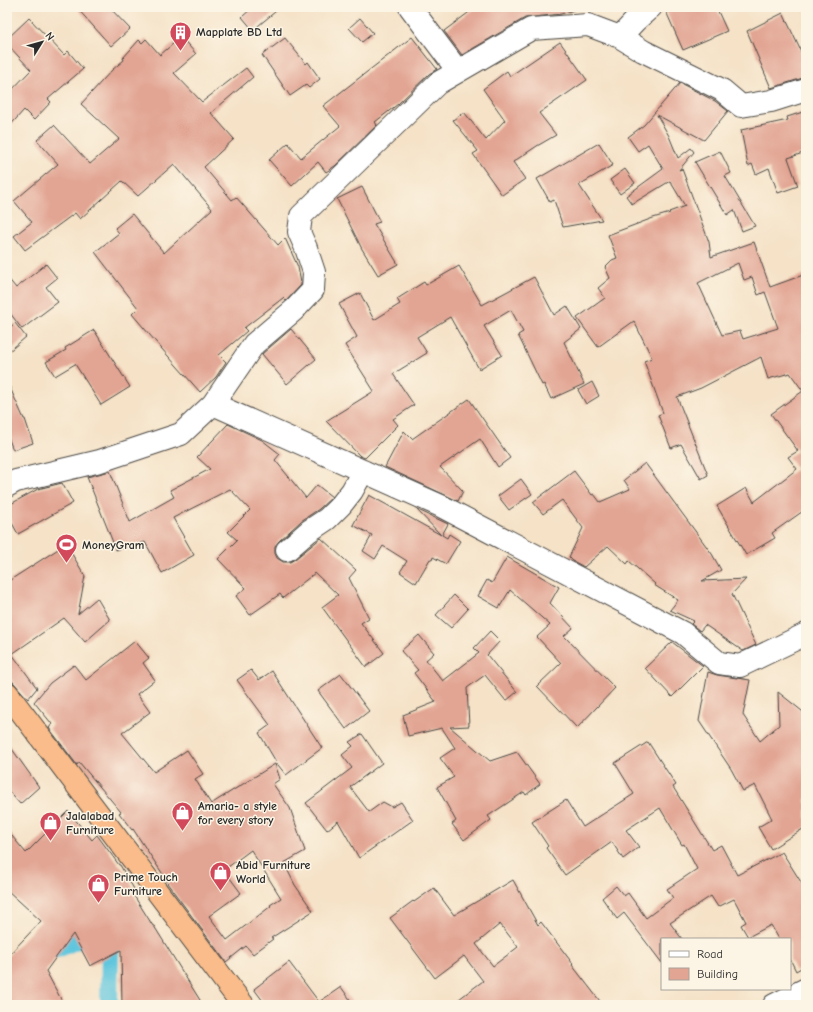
<svg xmlns="http://www.w3.org/2000/svg" width="813" height="1012" viewBox="0 0 813 1012" font-family="'Comic Neue',sans-serif">
	<style>
		.lines { fill: none; stroke-linecap: round; stroke-linejoin: round }
		.canal { stroke: #60c6dd; stroke-width: 18 }
		.building { fill: #e2a493; fill-rule: evenodd }
		.minor-casing { stroke: #494642; stroke-width: 24 }
		.highway-casing { stroke: #494642; stroke-width: 24 }
		.minor { stroke: #fff; stroke-width: 22 }
		.highway { stroke: #f9bc8a; stroke-width: 22 }
		.labels { text-anchor: middle; dominant-baseline: central; stroke-width: 3; stroke-linejoin: round; paint-order: stroke }
		.poi-label { font-size: 12px; font-weight: bold; fill: #2b2b2b; stroke: #fcf5e5; text-anchor: start }
	</style>
	<rect width="100%" height="100%" fill="#fcf5e5"/>
	<filter id="ink" filterUnits="userSpaceOnUse"><feTurbulence type="fractalNoise" baseFrequency=".025" numOctaves="2"/><feDisplacementMap in="SourceGraphic" scale="8" xChannelSelector="R" yChannelSelector="G"/><feConvolveMatrix kernelMatrix="1 2 1 2 8 2 1 2 1" color-interpolation-filters="sRGB"/></filter>
	<filter id="wash" filterUnits="userSpaceOnUse"><feTurbulence type="fractalNoise" baseFrequency=".012" numOctaves="4" result="noise"/><feDisplacementMap in="SourceGraphic" scale="16" xChannelSelector="R" yChannelSelector="G"/><feGaussianBlur stdDeviation="0.9" result="paint"/><feColorMatrix in="noise" values="0 0 0 0 0 0 0 0 0 0 0 0 0 0 0 0 0 1.4 0 .05"/><feComposite in="paint" operator="in"/></filter>
	<g filter="url(#wash)">
		<rect width="100%" height="100%" fill="#f5e2c7"/>
		<g class="lines">
			<path class="canal" d="M50,935L57,949L102,929L110,952L109,1005"/>
		</g>
		<g id="blocks">
			<path class="building" d="M76,7H109L130,29L111,46Z
				M253,7H281L253,30L242,17Z
				M476,7H576L577,9L561,14L525,18L462,55L444,31Z
				M664,7H716L727,31L683,50Z
				M783,13L806,62V77L771,88L747,31Z
				M29,18L64,55L68,51L83,69L48,99L51,102L34,120L24,110L7,129V95L31,70L7,44V39Z
				M360,18L373,33L362,42L349,28Z
				M181,37L196,54L174,73L202,102L246,68L253,77L211,113L234,139L204,167L232,200L236,197L278,245L285,238L298,267L301,283V285L286,301L283,298L244,328L247,331L219,355L226,362L216,377L200,392L161,348L132,314L138,308L95,252L119,233L115,228L132,214L164,253L212,209L174,164L138,196L122,181L80,219L75,213L25,250L14,236L32,222L14,201L58,164L37,140L54,125L90,164L119,139L81,104L112,70L124,60L123,58L139,40L142,43L146,39L160,55Z
				M412,37L437,69L429,74L398,104L375,122L377,125L335,166L326,172L318,162L292,186L269,160L288,143L301,158L340,126L323,106Z
				M285,38L306,64L308,62L320,79L309,88L306,85L290,96L262,55Z
				M560,42L587,80L539,113L556,135L537,146L513,162L525,179L502,195L473,154L478,151L453,120L464,112L486,140L505,120L483,89L507,71L510,76Z
				M680,83L715,101L728,111L704,140L657,115L669,136L678,158L691,148L694,152L679,170L682,169L709,242L711,257L754,242L770,287L806,274V509L772,533L775,538L746,555L717,506L746,488L754,502L797,469L788,457L798,451L771,414L803,391L790,373L768,379L761,357L701,388L677,397L708,475L701,479L681,444L671,448L658,415L663,413L644,361L652,358L634,321L598,347L577,318L605,298L598,288L610,278L605,267L612,260L617,258L608,235L653,218L670,213L669,212L685,206L670,181L632,204L626,196L663,169L648,144L638,151L628,137L644,125ZM738,263L744,280L752,277L758,295L765,292L778,328L743,339L740,331L722,335L698,283Z
				M806,111V152L788,158L798,186L778,193L769,168L756,174L752,164L748,166L741,130L788,120L787,117Z
				M599,143L613,165L579,185L602,220L563,227L554,200L550,202L537,179Z
				M720,151L731,173L725,176L755,226L742,231L734,210L727,215L695,162Z
				M625,169L635,183L620,194L610,180Z
				M362,187L380,222L374,224L398,264L378,275L362,249L337,199Z
				M46,264L57,278L46,287L58,302L22,329L7,309V277L16,288Z
				M459,266L482,305L534,277L554,315L567,306L581,329L564,342L584,384L551,399L544,384L542,385L518,335L523,332L511,310L484,326L502,355L479,369L450,317L417,337L427,353L393,374L414,405L393,419L398,425L365,458L360,456L326,421L374,391L345,345L357,337L339,304L360,293L374,320L400,304L397,299L424,282L426,285Z
				M15,323L26,337L7,353V330Z
				M291,329L316,359L287,384L262,354Z
				M94,330L130,387L101,405L75,364L55,376L46,362L66,350L65,348Z
				M7,381L24,419H25L33,443L13,450L7,434Z
				M592,382L599,396L586,404L578,390Z
				M469,399L510,458L498,467L480,439L440,467L463,491L458,501L385,467L404,431L412,439Z
				M228,424L262,440L280,454L275,460L306,498L317,485L332,497L319,509L301,521L279,541L275,546V553L277,558L283,562H290L295,559L321,538L356,570L349,578L369,618L361,623L384,653L366,667L322,607L338,595L315,573L283,598L280,594L250,615L236,596L246,588L218,559L237,540L228,532L250,510L230,489L173,518L194,555L162,573L145,542L116,550L87,477L110,471L130,522L174,497L170,490L210,469L197,457Z
				M645,463L712,554L721,570L702,581L746,579L732,594L756,645L743,651L705,625L700,631L691,624L694,621L670,610L678,600L654,585L655,584L629,561L627,564L608,546L584,567L573,561L569,557L583,528L562,500L543,514L533,502L574,471L592,495L594,494L600,502L630,489L624,480Z
				M521,479L532,494L509,510L498,496Z
				M62,483L73,503L18,534L7,514V506L38,489Z
				M369,495L441,535L416,509L448,524L442,535L447,538L449,534L460,541L446,564L433,557L432,560L430,559L416,583L400,572L407,561L383,546L375,559L363,551L372,535L353,525Z
				M66,544L85,576L78,614L97,598L110,620L85,642L64,618L12,654L37,688L28,699L7,675V582Z
				M507,557L559,587L550,603L573,628L564,636L615,688L577,728L537,686L561,663L537,637L550,625L510,590L499,608L478,596L487,580L492,583Z
				M454,595L468,609L451,628L436,615Z
				M490,631L500,641L487,655L517,692L506,701L485,675L467,688L469,726L450,727L490,761L517,752L540,784L526,795L524,792L488,816L491,820L464,840L452,824L456,821L437,787L454,777L440,758L455,748L442,728L408,736L403,715L436,702L414,673L418,670L401,651L419,635L434,653L426,660L443,681L479,653L474,648Z
				M135,641L149,658L143,663L155,680L137,694L150,712L122,733L154,772L187,750L203,774L195,779L211,804L275,764L280,779L273,784L290,808L305,851L284,863L295,885L313,911L271,938L273,939L253,954L246,946L226,962L167,883L168,882L133,829L132,830L119,813L121,812L79,762L77,765L49,728L52,724L34,702L50,683L74,665L86,680ZM251,850L281,898L270,905L271,906L227,940L209,916L241,893L224,870Z
				M672,642L703,666L672,697L645,668Z
				M251,670L259,680L272,671L322,748L286,775L278,765L259,733L270,725L237,680Z
				M708,672L717,675L750,680L743,715L760,741L779,725L778,692L802,711L806,716V827L771,849L758,827L772,819L755,785L743,791L731,769L699,721Z
				M341,674L369,711L346,729L318,691Z
				M362,734L382,763L350,787L369,812L383,802L392,807L401,802L413,820L359,858L338,821L327,830L306,803L352,768L342,755L353,746L349,742Z
				M7,742L39,787L20,804L7,789Z
				M648,742L676,785L673,787L712,850L721,845L737,875L782,852L806,890V965L796,971L790,959V939H779L771,925L748,937L741,925L746,922L734,899L718,907L711,896L670,923L682,939H662V963L624,913L617,919L602,898L616,886L624,896L628,893L646,918L673,898L667,889L697,869L684,844L682,845L660,808L626,830L639,847L623,859L612,842L565,875L546,848L548,846L532,822L566,800L583,827L634,794L615,763Z
				M68,811L92,840L97,835L119,865H120L134,889L131,891L153,926H154L203,1005H122L121,950L90,966L73,934L46,971L64,1005H7V957L41,921L7,890V830L26,853Z
				M513,880L538,925L541,922L573,964L572,965L603,1005H451L483,981L464,956L435,978L390,918L413,901L414,902L434,888L454,915ZM500,924L518,947L493,966L476,944Z
				M289,962L319,1002L341,987L354,1005H266L254,989Z"/>
		</g>
	</g>
	<g filter="url(#ink)">
		<use href="#blocks" fill-opacity="0" stroke="#494642" stroke-width="1"/>
		<g class="lines">
			<defs>
				<path id="minor" d="M410,7L458,71
					M620,37L635,21L651,7
					M213,404L441,506L683,633L719,663L740,666L806,634
					M7,486L16,481L100,461L181,434L213,404L254,344L294,310L313,290L314,272L306,248L299,232L301,216L438,83L531,29L588,25L620,37L643,51L722,90L741,106L771,101L806,90
					M287,550L309,531L327,519L341,505L352,491L363,471
					M774,1005L806,989"/>
				<path id="highway" d="M7,693L243,1005"/>
			</defs>
			<use href="#minor" class="minor-casing"/>
			<use href="#highway" class="highway-casing"/>
			<use href="#minor" class="minor"/>
			<use href="#highway" class="highway"/>
		</g>
	</g>
	<defs>
		<symbol id="building-pin" viewBox="-11 -11 22 30"><path d="M0 17L-7.5 6A9.5 9.5 0 1 1 7.5 6Z" fill="#d1495b" stroke="#fcf5e5"/><path d="M-4-6H4V6H1V3H-1V6H-4ZM-2.5-4.3h1.7v1.8h-1.7ZM.8-4.3h1.7v1.8H.8ZM-2.5-1h1.7V.8h-1.7ZM.8-1h1.7V.8H.8Z" fill="#fff"/></symbol>
		<symbol id="stadium-pin" viewBox="-11 -11 22 30"><path d="M0 17L-7.5 6A9.5 9.5 0 1 1 7.5 6Z" fill="#d1495b" stroke="#fcf5e5"/><path d="M0-5a6.5 5 0 1 0 0 10a6.5 5 0 1 0 0-10ZM-3.5-1.8h7v3.6h-7Z" fill="#fff"/></symbol>
		<symbol id="shop-pin" viewBox="-11 -11 22 30"><path d="M0 17L-7.5 6A9.5 9.5 0 1 1 7.5 6Z" fill="#d1495b" stroke="#fcf5e5"/><path d="M-5-2.5h2.3a2.7 3.5 0 0 1 5.4 0H5L5.5 6h-11ZM-1.5-2.5h3a1.5 2.3 0 0 0-3 0Z" fill="#fff"/></symbol>
	</defs>
	<g fill-rule="evenodd">
		<use href="#building-pin" x="168" y="20" width="25" height="34"/>
		<use href="#stadium-pin" x="54" y="532" width="25" height="34"/>
		<use href="#shop-pin" x="170" y="800" width="25" height="34"/>
		<use href="#shop-pin" x="38" y="810" width="25" height="34"/>
		<use href="#shop-pin" x="208" y="860" width="25" height="34"/>
		<use href="#shop-pin" x="86" y="872" width="25" height="34"/>
	</g>
	<g class="labels">
		<g class="poi-label">
			<text x="196" y="32">Mapplate BD Ltd</text>
			<text x="82" y="545">MoneyGram</text>
			<text x="198" y="806">Amaria- a style<tspan x="198" dy="14">for every story</tspan></text>
			<text x="66" y="816">Jalalabad<tspan x="66" dy="14">Furniture</tspan></text>
			<text x="236" y="865">Abid Furniture<tspan x="236" dy="14">World</tspan></text>
			<text x="114" y="877">Prime Touch<tspan x="114" dy="14">Furniture</tspan></text>
		</g>
	</g>
	<rect width="813" height="1012" fill="none" stroke="#fcf5e5" stroke-width="24"/>
	<rect x="661" y="938" width="130" height="52" fill="#fcf5e5" stroke="#a8a49b"/>
	<rect x="669" y="951" width="20" height="6" fill="#ffffff" stroke="#a8a49b"/>
	<text x="697" y="958" font-size="12" fill="#2b2b2b">Road</text>
	<rect x="669" y="968" width="20" height="12" fill="#e2a493" stroke="#a8a49b"/>
	<text x="697" y="978" font-size="12" fill="#2b2b2b">Building</text>
	<g transform="translate(42 42) rotate(53)" stroke="#fcf5e5" stroke-width="3" paint-order="stroke">
	<path d="M0-3L7 15L0 10L-7 15Z" fill="#2b2b2b"/>
	<text y="-6" font-size="11" font-weight="bold" text-anchor="middle" fill="#2b2b2b">N</text>
	</g>
</svg>
